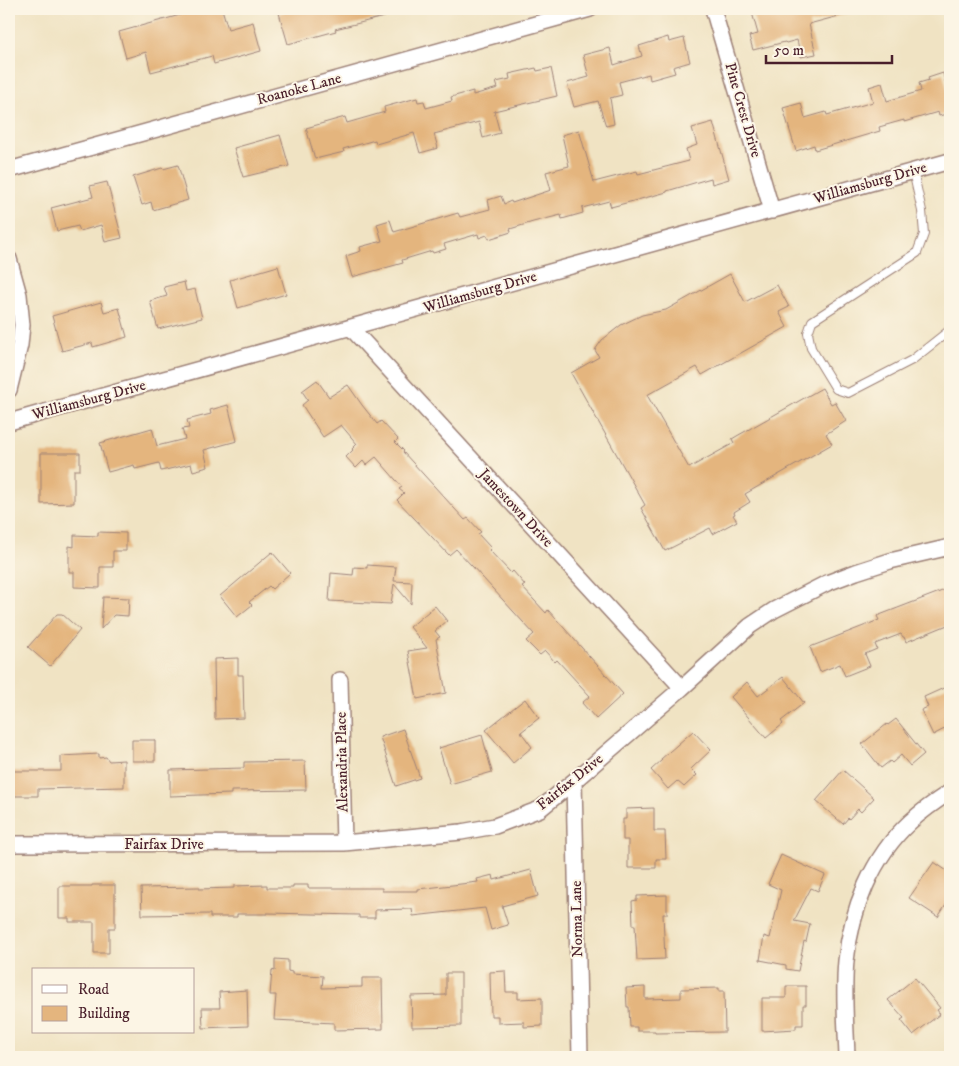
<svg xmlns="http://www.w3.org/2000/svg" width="959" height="1066" viewBox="0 0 959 1066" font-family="'IM FELL DW Pica',serif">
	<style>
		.building { fill: #e4b57e }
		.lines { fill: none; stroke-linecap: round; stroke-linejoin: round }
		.lane-casing { stroke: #9d8177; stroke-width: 10 }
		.street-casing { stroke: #9d8177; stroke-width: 18 }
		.lane { stroke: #fff; stroke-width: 8 }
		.street { stroke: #fff; stroke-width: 15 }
		.labels { text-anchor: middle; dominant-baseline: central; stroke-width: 4; stroke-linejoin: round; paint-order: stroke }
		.street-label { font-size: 15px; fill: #4a1f2b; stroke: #fcf5e5 }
	</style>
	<rect width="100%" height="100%" fill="#fcf5e5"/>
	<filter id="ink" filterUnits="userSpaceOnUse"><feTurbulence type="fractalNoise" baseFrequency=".02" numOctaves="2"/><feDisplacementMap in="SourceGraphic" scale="10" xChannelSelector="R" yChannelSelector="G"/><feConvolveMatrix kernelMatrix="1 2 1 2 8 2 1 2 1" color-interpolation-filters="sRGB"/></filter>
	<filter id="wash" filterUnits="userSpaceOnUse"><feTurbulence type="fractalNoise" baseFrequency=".0096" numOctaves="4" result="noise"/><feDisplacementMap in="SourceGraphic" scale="20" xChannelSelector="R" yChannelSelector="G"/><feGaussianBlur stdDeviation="1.12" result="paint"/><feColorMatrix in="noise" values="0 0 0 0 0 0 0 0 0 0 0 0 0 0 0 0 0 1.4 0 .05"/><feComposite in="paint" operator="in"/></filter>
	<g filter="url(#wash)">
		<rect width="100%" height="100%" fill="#f0e3c3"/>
		<g id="blocks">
			<path class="building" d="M179,9H222L228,29L253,22L261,51L214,64L212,56L151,72L146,52L126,58L119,32L180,15Z
				M296,9H395L396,14L335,29L336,31L288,44L279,13Z
				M751,9H849L850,13L809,24L816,54L801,57L797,40L786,43L785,42L753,50L749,36L758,34Z
				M668,37L669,42L684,38L690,62L673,67L675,73L650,80L649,74L619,82L622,95L610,98L614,124L606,126L598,101L574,107L567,83L589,77L583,55L610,48L614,65L642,56L639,46Z
				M536,68L537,71L551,68L557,96L494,111L500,133L483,138L479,122L434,134L438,148L420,153L414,133L376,144L375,140L343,149L344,152L315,159L306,128L345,117L347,123L385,112L384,107L417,98L418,102L424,101L426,108L452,101L451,97L473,91V95L498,88L496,82L510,79L509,74Z
				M943,73L950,100V113L939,116L938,112L904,122V120L879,127L880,131L815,150L814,145L796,151L783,108L801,103L805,118L826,112L827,115L873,102L869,87L882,83L887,101L921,91L919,83L929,80L928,78Z
				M713,122L729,179L712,184L711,178L667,191V192L611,207L609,201L582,208L583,213L562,219L561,215L533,222L510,229L511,232L489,239L487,235L479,238L478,234L444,244L446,249L433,253L432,251L402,260L403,263L352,277L346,256L361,251L360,247L382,241L377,224L390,220L394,232L458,213L460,217L490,209L488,200L501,196L504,204L511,201L512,203L551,190L546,172L569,166L562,135L579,130L594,182L637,171L638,174L689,161L686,149L697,145L692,128Z
				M280,135L289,166L243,177L234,148Z
				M178,165L188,200L153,210L151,202L142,205L133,177L162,168L163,169Z
				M107,182L122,238L105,242L101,225L80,231L78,226L57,231L51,208L93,197L90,186Z
				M278,266L286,294L238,308L230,280Z
				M730,274L745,302L777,285L789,307L779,312L787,327L702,375L697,367L647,395L689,468L734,443L732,439L737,436L822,388L831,404L835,402L846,421L826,434L832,444L745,494L750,502L734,512L735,514L733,515L737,521L713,534L710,528L665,551L641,508L645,505L571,373L599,357L595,350L602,340L621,325L642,315L666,310Z
				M184,282L186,291L195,289L202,318L158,329L150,301L167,296L164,287Z
				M101,302L104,312L119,308L127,337L93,347L92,343L62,351L52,316Z
				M317,380L329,397L348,385L362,405L377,424L381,421L398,439L395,442L404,451L403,452L454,508L465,520L468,518L481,532L478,534L491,548L489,550L511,573L513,571L525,585L522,587L546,613L548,610L623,694L596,719L582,703L590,696L557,660L555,662L545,651L540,655L526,641L534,634L472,566L456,549L449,555L397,500L404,493L399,489L402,487L376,457L366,465L363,461L356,468L346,457L353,450L352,449L357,444L341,425L323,437L302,405L308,400L302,391Z
				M228,405L237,441L204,450L208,467L193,471L191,464L161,471L159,463L135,469L134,465L108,472L100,443L152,428L157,446L185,439L182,429L189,428L187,420L211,414L210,410Z
				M41,453H80V470H74V503L41,504Z
				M98,532L126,533V551H113V567H100V588L74,587V572H69V546L74,547V535L98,536Z
				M272,552L290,573L272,589L269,586L249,602L252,605L237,617L220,596Z
				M367,565L396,567L394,581L412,582L411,604L394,584L391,604L329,601L331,573L353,575L354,567L367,568Z
				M950,588V624L906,642L904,637H903L901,634L875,644L877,649L865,654L870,666L845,676L840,664L820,672L810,647L879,620L877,616Z
				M103,597L129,598L128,616L114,615L101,629Z
				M435,606L447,621L435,631L440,637L436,639L446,693L417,699L408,651L427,648L410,627Z
				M57,614H62L80,630L50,666L28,647Z
				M238,658V675H243L244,718L215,719L214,659Z
				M783,677L804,703L781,721L783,724L766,738L731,697L747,682L758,696Z
				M946,687L950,696V726L933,735L921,710L928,707L924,697Z
				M525,699L539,718L521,732L532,747L513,763L486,730Z
				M896,719L924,754L910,766L901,755L892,763L890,761L881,768L862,744L887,724L888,725Z
				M403,729L420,778L396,786L380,737Z
				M693,731L711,750L691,769L697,775L684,787L677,781L668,789L651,770L662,760L661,759Z
				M482,735L492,772L450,784L439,748Z
				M132,740H155V761H132Z
				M99,754V758L106,757L109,761L124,760V787L38,789V796H9V771H61V756Z
				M305,761L306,790L231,791V794L170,796V770L244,768V762Z
				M843,770L874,798L861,812L858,809L849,819L848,818L843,824L816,801Z
				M654,808V831H665L666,859H656V868H628V840H623V819H626V809Z
				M781,855L825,875L818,891L811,888L794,921L810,924L806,942L804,941L798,971L786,969V965L760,960L764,936L770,938L781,890L768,884Z
				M934,862L950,873V899L938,917L909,898Z
				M531,870L538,896L502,906L508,925L491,930L485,908L413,916L412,909L375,910V918H359V915L267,913V914H237V917H210V914L142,915L141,888L199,887V889L234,888V886L267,885V888H293V885H308V888H382V891H418V889L478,882L477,879L493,875L494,880Z
				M92,885H115V928H109V953H94V922H69V918H59V886H92Z
				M667,895V914H663L665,959L637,960L635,925H633L632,901L637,900V896Z
				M275,959L288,960V971L292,972V974L323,976L322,988L362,987V978H382L383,1029L334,1030V1023L274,1020L276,995H270L272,970L275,971Z
				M505,971L506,992H518V999L542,998V1026L524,1027V1022L498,1023V1016H491L490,972Z
				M446,973H461V1026L412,1027L411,996L446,995Z
				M915,978L940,1008L937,1010L940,1014L913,1035L901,1020L904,1018L888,1000Z
				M786,986H806V1005H803V1025H796V1029L762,1031V998H786Z
				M645,987V999L681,998V989L719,988V991H724L725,1032L655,1033V1031H637V1027H630L629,1007H627L626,988Z
				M247,990L248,1026L203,1028L202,1008H220L219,992Z"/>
		</g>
	</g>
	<g filter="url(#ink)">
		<use href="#blocks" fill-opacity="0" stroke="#9d8177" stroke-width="1"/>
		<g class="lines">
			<defs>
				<path id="lane" d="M913,171L922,211L924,234L917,253L812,321L808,333L811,348L836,389L848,393L912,360L950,330"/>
				<path id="street" d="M713,9L772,211
					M9,170L590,9
					M9,259L19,295L22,325L20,345L9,390
					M351,328L682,688
					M9,422L950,161
					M340,680L344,843
					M574,781L580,1057
					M9,844L344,843L461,832L495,826L540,809L574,781L682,688L750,626L774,610L827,583L856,572L890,561L950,547
					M847,1057C846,1025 843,993 846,961C851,910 872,857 910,822C923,810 936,801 950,792"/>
			</defs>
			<use href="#lane" class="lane-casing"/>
			<use href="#street" class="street-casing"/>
			<use href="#lane" class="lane"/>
			<use href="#street" class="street"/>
		</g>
	</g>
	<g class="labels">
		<g class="street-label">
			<text transform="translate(299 89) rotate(-15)">Roanoke Lane</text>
			<text transform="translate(743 110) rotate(74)">Pine Crest Drive</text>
			<text transform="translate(870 183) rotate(-16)">Williamsburg Drive</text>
			<text transform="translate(480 292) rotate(-16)">Williamsburg Drive</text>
			<text transform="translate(89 400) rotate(-15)">Williamsburg Drive</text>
			<text transform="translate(516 508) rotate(47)">Jamestown Drive</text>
			<text transform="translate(342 762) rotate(-91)">Alexandria Place</text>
			<text transform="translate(570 782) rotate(-39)">Fairfax Drive</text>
			<text x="164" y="844">Fairfax Drive</text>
			<text transform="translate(577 919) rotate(-91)">Norma Lane</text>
		</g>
	</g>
	<rect width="959" height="1066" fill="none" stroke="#fcf5e5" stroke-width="30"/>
	<rect x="32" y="968" width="162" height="65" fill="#fcf5e5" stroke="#b59f9b"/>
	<rect x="42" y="985" width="25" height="8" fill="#ffffff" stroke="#b59f9b"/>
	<text x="78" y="994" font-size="15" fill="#4a1f2b">Road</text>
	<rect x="42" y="1006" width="25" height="15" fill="#e4b57e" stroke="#b59f9b"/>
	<text x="78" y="1018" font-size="15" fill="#4a1f2b">Building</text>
	<path d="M766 55v8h126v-8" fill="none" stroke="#4a1f2b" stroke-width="2.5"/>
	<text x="774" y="55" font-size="15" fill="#4a1f2b" stroke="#fcf5e5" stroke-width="4" paint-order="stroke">50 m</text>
</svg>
